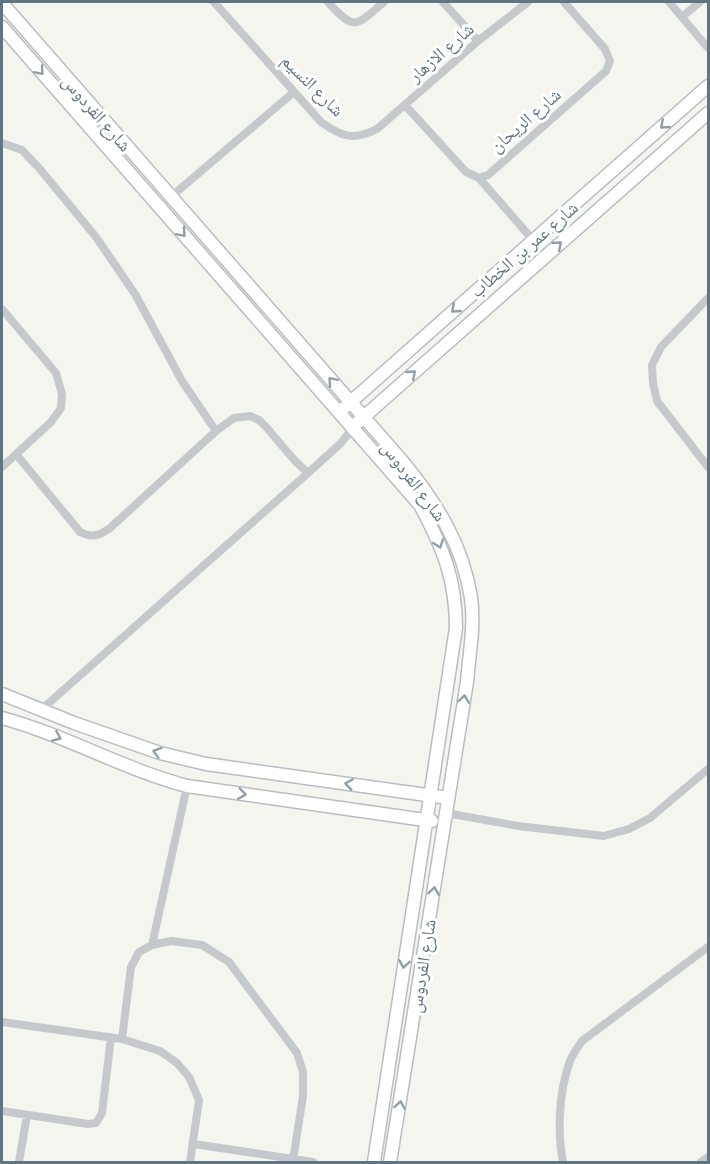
<svg xmlns="http://www.w3.org/2000/svg" width="710" height="1164" viewBox="0 0 710 1164" font-family="'Archivo Narrow','Noto Naskh Arabic',sans-serif">
	<style>
		.lines { fill: none; stroke-linecap: round; stroke-linejoin: round }
		.secondary-casing { stroke: #b7bdc1; stroke-width: 15 }
		.street { stroke: #c6c9cc; stroke-width: 8 }
		.secondary { stroke: #fff; stroke-width: 12 }
		.oneway { stroke: #909ea9 }
		.labels { text-anchor: middle; dominant-baseline: central; stroke-width: 6; stroke-linejoin: round; paint-order: stroke }
		.street-label { font-size: 18px; fill: #607584; stroke: #fff }
	</style>
	<rect width="100%" height="100%" fill="#f5f5f0"/>
	<g class="lines">
		<defs>
			<path id="secondary" d="M2,3L403,462C436,502 463,545 471,598C475,625 469,655 467,682L390,1162
				M2,27L420,505C443,548 456,579 456,628L374,1162
				M345,407L708,86
				M358,422L708,113
				M2,694L74,723L160,753L206,764L448,798
				M2,718C65,735 123,769 187,786L432,821"/>
		</defs>
		<use href="#secondary" class="secondary-casing"/>
		<path class="street" d="M214,2L321,122C342,137 353,141 377,129L478,41L528,2
			M328,2C355,32 356,26 384,2
			M443,2L478,41
			M669,2L708,48
			M682,17L700,2
			M405,105L466,172L479,178L488,175L606,71L610,61L605,49L564,2
			M2,143L22,150L39,168L96,237L135,294L182,381L216,431
			M479,178L533,240
			M159,207L294,92
			M708,298L661,347L652,365L653,383L657,401L708,467
			M2,309L56,373L62,394L61,408L51,422L2,467
			M16,454L80,532C92,538 99,536 110,528L216,431L234,418L250,416L259,420L267,428L295,461L308,473
			M41,710L308,473L341,443L353,428
			M446,813L518,826L604,836L629,829L650,818L708,769
			M152,945L187,786
			M2,1022L122,1039L160,1051L177,1063L189,1077L199,1100L190,1162
			M122,1039L131,967L139,952L152,945L171,941L202,945L229,962L297,1053L303,1072V1096L293,1160
			M2,1111L88,1124L96,1123L102,1113L111,1037
			M194,1144L313,1162
			M19,1162L27,1115
			M563,1162C557,1131 559,1091 570,1061C573,1054 578,1047 582,1041L708,947
			M701,1162L708,1157"/>
		<use href="#secondary" class="secondary"/>
	</g>
	<defs><path id="oneway-chevron" d="M-2-3.5L2.5 0L-2 3.5" fill="none" stroke-width="1.6" stroke-linecap="round" stroke-linejoin="round" transform="scale(1.5)"/></defs>
	<g class="oneway">
		<use href="#oneway-chevron" transform="translate(40 71) rotate(49)"/>
		<use href="#oneway-chevron" transform="translate(664 125) rotate(139)"/>
		<use href="#oneway-chevron" transform="translate(182 233) rotate(49)"/>
		<use href="#oneway-chevron" transform="translate(558 245) rotate(-41)"/>
		<use href="#oneway-chevron" transform="translate(455 309) rotate(139)"/>
		<use href="#oneway-chevron" transform="translate(412 374) rotate(-41)"/>
		<use href="#oneway-chevron" transform="translate(332 381) rotate(-131)"/>
		<use href="#oneway-chevron" transform="translate(439 544) rotate(69)"/>
		<use href="#oneway-chevron" transform="translate(464 699) rotate(-82)"/>
		<use href="#oneway-chevron" transform="translate(57 737) rotate(23)"/>
		<use href="#oneway-chevron" transform="translate(157 752) rotate(-163)"/>
		<use href="#oneway-chevron" transform="translate(349 784) rotate(-172)"/>
		<use href="#oneway-chevron" transform="translate(242 794) rotate(8)"/>
		<use href="#oneway-chevron" transform="translate(434 891) rotate(-81)"/>
		<use href="#oneway-chevron" transform="translate(404 964) rotate(99)"/>
		<use href="#oneway-chevron" transform="translate(400 1105) rotate(-81)"/>
	</g>
	<g class="labels">
		<g class="street-label">
			<text transform="translate(441 52) rotate(-41)">شارع الازهار</text>
			<text transform="translate(313 85) rotate(45)">شارع النسيم</text>
			<text transform="translate(97 113) rotate(49)">شارع الفردوس</text>
			<text transform="translate(525 120) rotate(-41)">شارع الريحان</text>
			<text transform="translate(524 249) rotate(-41)">شارع عمر بن الخطاب</text>
			<text transform="translate(414 481) rotate(53)">شارع الفردوس</text>
			<text transform="translate(422 966) rotate(-81)">شارع الفردوس</text>
		</g>
	</g>
	<rect width="710" height="1164" fill="none" stroke="#607584" stroke-width="6"/>
</svg>
